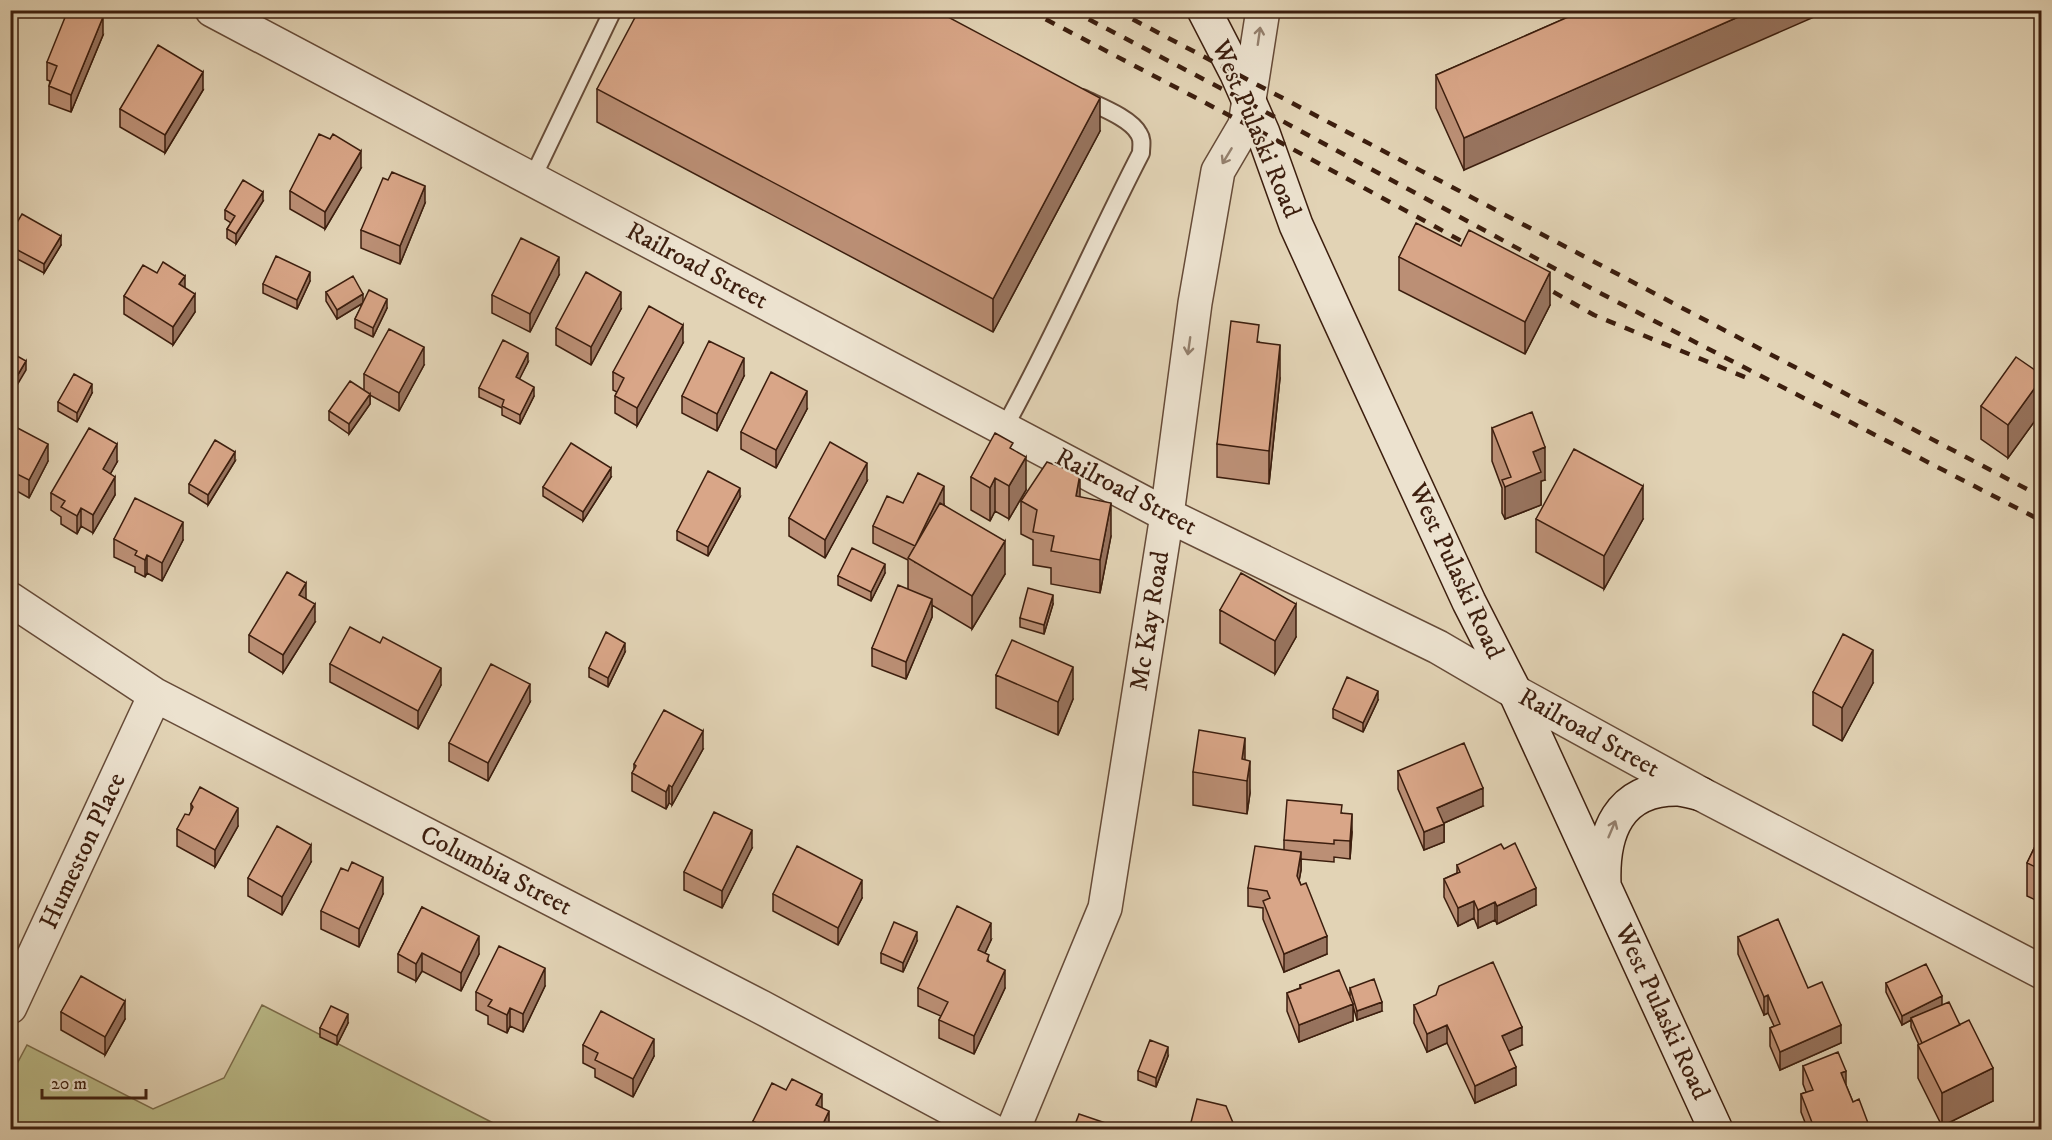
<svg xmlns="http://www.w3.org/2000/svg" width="2052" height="1140" viewBox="0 0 2052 1140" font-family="'IM FELL DW Pica',serif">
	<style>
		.green { fill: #baba88; stroke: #7b6c4b; stroke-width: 1.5 }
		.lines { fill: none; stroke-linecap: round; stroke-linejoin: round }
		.lane-casing { stroke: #664b38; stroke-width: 20 }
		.street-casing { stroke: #664b38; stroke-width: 36 }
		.secondary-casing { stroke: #3c1e0e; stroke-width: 36 }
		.lane { stroke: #ece2cf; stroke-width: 16 }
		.street { stroke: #ece2cf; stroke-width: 33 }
		.secondary { stroke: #ece2cf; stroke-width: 33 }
		.rail { stroke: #3c1e0e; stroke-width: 4.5; stroke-dasharray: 10 10; stroke-linecap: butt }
		.wall { fill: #bb8f75; stroke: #3c1e0e; stroke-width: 1.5 }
		.shaded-wall { fill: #98745f; stroke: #3c1e0e; stroke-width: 1.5 }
		.building { fill: #d9a688; stroke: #3c1e0e; stroke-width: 1.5 }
		.oneway { stroke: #94806e }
		.labels { text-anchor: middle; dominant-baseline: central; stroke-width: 4.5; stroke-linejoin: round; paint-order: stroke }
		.street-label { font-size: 26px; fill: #3c1e0e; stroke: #ece2cf }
	</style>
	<rect width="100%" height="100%" fill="#e2d3b5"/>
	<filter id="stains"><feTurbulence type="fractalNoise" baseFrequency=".00333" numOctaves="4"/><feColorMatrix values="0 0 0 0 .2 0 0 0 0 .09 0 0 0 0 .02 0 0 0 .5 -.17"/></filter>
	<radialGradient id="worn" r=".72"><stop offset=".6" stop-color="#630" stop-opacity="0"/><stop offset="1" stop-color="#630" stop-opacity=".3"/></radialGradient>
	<path class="green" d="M262,1005L505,1129H11L10,1077L27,1045L153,1109L224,1078Z"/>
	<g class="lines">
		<defs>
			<path id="lane" d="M532,179L613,10
				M1004,428C1054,338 1094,244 1141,153C1141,146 1143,140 1139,134C1131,118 1098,106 1082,98"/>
			<path id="street" d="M212,10L1167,515L1438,647L1515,692L1701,794L2042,972
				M10,599L155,695L761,1007L991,1130
				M10,1007L155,695
				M1013,1130L1105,908L1167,515L1195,303L1218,171L1245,125L1263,10"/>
			<path id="secondary" d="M1204,10L1237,74L1263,133L1296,225L1336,313L1469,602L1515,692L1716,1130
				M1604,884C1602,833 1618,788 1678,789C1686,790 1694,792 1701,794"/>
		</defs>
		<use href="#lane" class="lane-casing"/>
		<use href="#street" class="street-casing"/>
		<use href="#secondary" class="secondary-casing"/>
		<use href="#lane" class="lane"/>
		<use href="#street" class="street"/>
		<use href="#secondary" class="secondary"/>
		<path class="rail" d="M1028,10L1263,133L1478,250
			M1071,10L1249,103L1602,294L2042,521
			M1115,10L2042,497
			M1536,282L1594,315L1752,380"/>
	</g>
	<path class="wall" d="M1584,10L1464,170L1436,108V75Z
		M103,35L71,112L49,104V86L50,81L47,80V62Z
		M597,89L1100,131L993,332L597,122Z
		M203,90L165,153L120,127V109Z
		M361,168L325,229L290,209V191Z
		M263,201L236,244L227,238V229L231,223L225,219V210Z
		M425,203L400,264L361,248V230Z
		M10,235L61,245L44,273L10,255Z
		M1461,246L1550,305L1525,354L1399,290V257Z
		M157,273L185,288L195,312L173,345L124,314V296Z
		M559,275L530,332L492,313V295Z
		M310,281L297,309L263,293V284Z
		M326,292L387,308L373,337L355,328V319L363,303L337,319L326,301Z
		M621,309L591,365L556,345V328Z
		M1259,342L1280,378L1269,484L1217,477V444Z
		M683,343L637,426L615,413V396L617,392L613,390V372Z
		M528,362L519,379L534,396L520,424L502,415V408L479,397V388Z
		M424,365L399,411L370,395V404L349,434L329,420V411L364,391V374Z
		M2042,375V411L2008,458L1981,439V406Z
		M744,376L717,431L682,413V396Z
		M92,393L77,422L58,411V402Z
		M807,409L776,468L741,449V432Z
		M10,424L48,461L29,498L15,490Z
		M1492,428L1545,480L1541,481V505L1505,519L1502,513V488L1492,461Z
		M1013,450L1026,490L1009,519L995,511L990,521L971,510V477Z
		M235,461L208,505L189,493V484Z
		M117,462L110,474L115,495L93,533L81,526L77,534L61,524V517L51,510V493Z
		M611,477L583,521L543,496V487Z
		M867,481L825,558L789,536V518Z
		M740,497L708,556L677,540V531Z
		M1080,497L1111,536L1100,593L1051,584V568L1033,565V540L1021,534V501Z
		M903,503L944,504V505L1005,574L972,629L932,605V617L906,679L872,666V648L908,589V560L873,543V526Z
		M1536,519H1643L1604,589L1536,552Z
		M114,539L183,540L162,581L147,573L145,577L135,572V567L114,557Z
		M885,573L871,601L838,585V576Z
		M1053,604L1044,634L1020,627V618Z
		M1220,610L1296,637L1275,674L1220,643Z
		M315,622L283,673L249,652V635Z
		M625,652L608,687L589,677V668Z
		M330,664L441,685L418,729L330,682Z
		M996,675L1073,699L1058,735L996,708Z
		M1873,683L1842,741L1813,725V692Z
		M1378,700L1363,732L1333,718V709Z
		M530,702L488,781L449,761V743Z
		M703,749L672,805L669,803L666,809L632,791V773L634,770V764Z
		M1245,760L1250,793L1247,814L1193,805V772Z
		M1398,771L1483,806L1444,823V842L1424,850L1398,789Z
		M191,804L238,826L215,867L177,846V829L189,815L191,812Z
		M1342,813L1352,832L1350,859L1334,857V862L1301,859V870L1299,880L1327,954L1284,972L1263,919V908L1248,906V888L1284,850V840Z
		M2042,832V903L2027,896V863Z
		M752,848L722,908L684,890V872Z
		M311,862L282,915L248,896V878Z
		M1457,865L1536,905L1497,924L1495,920L1478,928L1474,918L1458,926L1444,897V879L1457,873Z
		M383,894L359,947L321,929V911Z
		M773,894L862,898L838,945L773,911Z
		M422,907L479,954L461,991L422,971L416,981L398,972V954Z
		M1738,937L1808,988L1841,1043L1780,1070L1770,1046V1028L1774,1026L1768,1013L1764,1015L1738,954Z
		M991,940L985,953L989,962L1005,988L974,1054L939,1038V1020L941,1016L918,1006V988Z
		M917,941L903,972L881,963V953Z
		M1886,983L1942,1005L1993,1101L1942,1126L1918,1078V1045H1919L1911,1027V1020L1902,1025L1886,992Z
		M1300,985L1350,995V988L1382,1011L1357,1020L1353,1006V1021L1299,1042L1287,1011V993L1300,988Z
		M545,986L523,1032L510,1026L507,1033L488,1024V1016L476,1010V992Z
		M1414,1005L1522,1045L1508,1051L1516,1085L1475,1103L1447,1043L1427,1052L1414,1023Z
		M61,1012L125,1019L105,1055L61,1030Z
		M348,1023L337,1045L320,1037V1028Z
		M583,1045L654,1056L633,1097L595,1077V1069L583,1063Z
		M1168,1056L1156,1087L1138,1080V1071Z
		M1803,1066L1846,1085L1853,1102L1868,1130H1808L1801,1112V1094L1806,1092L1803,1084Z
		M822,1108L829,1130H753V1121Z"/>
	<path class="shaded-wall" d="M1754,10H1830L1464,170V138Z
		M103,17V35L71,112V95Z
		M203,72V90L165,153V135Z
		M1100,98V131L993,332V299Z
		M361,151V168L325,229V212Z
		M425,186V203L400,264V246Z
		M263,192V201L236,244V234Z
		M61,236V245L44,273V264Z
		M559,257V275L530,332V314Z
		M310,272V281L297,309V300Z
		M1550,272V305L1525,354V322Z
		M185,276V293L179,284Z
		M621,292V309L591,365V347Z
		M195,294V312L173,345V327Z
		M363,294V303L337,319V310Z
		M387,299V308L373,337V328Z
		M683,325V343L637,426V408Z
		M1280,345V378L1269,484V451Z
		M424,347V365L399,411V393Z
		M528,353V362L516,386V377Z
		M744,358V376L717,431V414Z
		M26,361V370L10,397V388Z
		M2042,378V411L2008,458V425Z
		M92,384V393L77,422V413Z
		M534,387V396L520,424V415Z
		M807,391V409L776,468V450Z
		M370,394V404L349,434V424Z
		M48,444V461L29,498V480Z
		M117,444V462L103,487V469Z
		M1545,447V480L1541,481V505L1505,519V487L1533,452Z
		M235,452V461L208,505V495Z
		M1026,457V490L1009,519V486Z
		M867,463V481L825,558V540Z
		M611,468V477L583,521V512Z
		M15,473V490L10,498V481Z
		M1080,474V507L1076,496Z
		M115,477V495L93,533V515Z
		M995,478V511L990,521V488Z
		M944,486V504L915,563V546Z
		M1643,486V519L1604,589V556Z
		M740,488V497L708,556V547Z
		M1111,503V536L1100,593V560Z
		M81,508V526L77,534V516Z
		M183,522V540L162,581V563Z
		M1005,541V574L972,629V596Z
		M147,555V573L145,577V560Z
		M885,564V573L871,601V592Z
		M306,583V601L299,595Z
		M1053,595V604L1044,634V625Z
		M932,599V617L906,679V662Z
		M315,604V622L283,673V655Z
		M1296,604V637L1275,674V641Z
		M625,643V652L608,687V678Z
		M1873,650V683L1842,741V708Z
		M1073,667V699L1058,735V702Z
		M441,668V685L418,729V711Z
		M530,684V702L488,781V763Z
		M1378,691V700L1363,732V723Z
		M703,731V749L672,805V787Z
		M1245,738V770L1242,759Z
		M1250,761V793L1247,814V781Z
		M669,785V803L666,809V792Z
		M1483,788V806L1437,826V808Z
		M238,808V826L215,867V850Z
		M1352,814V832L1350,859V841Z
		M1444,824V842L1424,850V832Z
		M752,830V848L722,908V891Z
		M311,845V862L282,915V897Z
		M1301,852V870L1297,893V876Z
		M383,877V894L359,947V929Z
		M862,880V898L838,945V928Z
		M1536,888V905L1497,924V906Z
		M1474,901V918L1458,926V908Z
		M1495,902V920L1478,928V910Z
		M991,923V940L978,968V950Z
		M917,932V941L903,972V963Z
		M479,936V954L461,991V973Z
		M1327,936V954L1284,972V954Z
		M422,953V971L416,981V964Z
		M545,968V986L523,1032V1014Z
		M1005,970V988L974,1054V1036Z
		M1768,995V1013L1764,1015V997Z
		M1942,996V1006L1911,1018V1020L1902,1025V1016Z
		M125,1001V1019L105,1055V1037Z
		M1382,1002V1011L1357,1020V1011Z
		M1353,1004V1021L1299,1042V1025Z
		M510,1008V1026L507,1033V1015Z
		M348,1014V1023L337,1045V1036Z
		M1447,1025V1043L1427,1052V1034Z
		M1841,1025V1043L1780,1070V1052Z
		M1522,1027V1045L1502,1054V1036Z
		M654,1039V1056L633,1097V1079Z
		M1168,1047V1056L1156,1087V1078Z
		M1516,1067V1085L1475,1103V1086Z
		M1993,1068V1101L1942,1126V1093Z
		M1846,1071V1089L1841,1073Z
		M822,1094V1112L816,1105Z
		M829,1111V1130L822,1126Z
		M1817,1123V1130H1813V1125Z
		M1868,1123V1130H1851Z"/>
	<path class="building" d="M68,10H87L103,17L71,95L49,86L57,66L47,62Z
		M639,10H935L1100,98L993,299L597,89Z
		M1584,10H1754L1464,138L1436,75Z
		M158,45L203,72L165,135L120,109Z
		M319,134L330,139L333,134L361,151L325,212L290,191Z
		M392,172L425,186L400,246L361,230L383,178L388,180Z
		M243,180L263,192L236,234L227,229L235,216L225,210Z
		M22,214L61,236L44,264L10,246V235Z
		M1416,223L1461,246L1469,230L1550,272L1525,322L1399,257Z
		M521,238L559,257L530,314L492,295Z
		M276,256L310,272L297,300L263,284Z
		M163,262L185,276L179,284L195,294L173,327L124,296L143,265L157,273Z
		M586,272L621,292L591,347L556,328Z
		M353,276L363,294L337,310L326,292Z
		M369,290L387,299L373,328L355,319Z
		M649,306L683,325L637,408L615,396L624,378L613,372Z
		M1231,321L1259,325L1257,342L1280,345L1269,451L1217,444Z
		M389,329L424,347L399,393L364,374Z
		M503,340L528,353L516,377L534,387L520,415L502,406L504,400L479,388Z
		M709,341L744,358L717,414L682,396Z
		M10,352L26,361L10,388Z
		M2016,357L2042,375V378L2008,425L1981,406Z
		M771,372L807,391L776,450L741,432Z
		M74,374L92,384L77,413L58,402Z
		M350,381L370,394L349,424L329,411Z
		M1532,412L1545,447L1533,452L1541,472L1505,487L1502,480L1511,477L1492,428Z
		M10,424L48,444L29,480L15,473L10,481Z
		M89,428L117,444L103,469L115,477L93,515L81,508L77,516L61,507L65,501L51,493Z
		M995,433L1013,443L1010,448L1026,457L1009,486L995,478L990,488L971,477Z
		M215,440L235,452L208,495L189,484Z
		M830,442L867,463L825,540L789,518Z
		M571,443L611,468L583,512L543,487Z
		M1574,449L1643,486L1604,556L1536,519Z
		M1047,462L1080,474L1076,496L1111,503L1100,560L1051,551L1054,536L1033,532L1037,510L1021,501Z
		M708,471L740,488L708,547L677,531Z
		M918,473L944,486L915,546L873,526L887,496L903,503Z
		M135,498L183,522L162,563L147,555L145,560L135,555L137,551L114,539Z
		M940,503L1005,541L972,596L908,558Z
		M852,548L885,564L871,592L838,576Z
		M287,572L306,583L299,595L315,604L283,655L249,635Z
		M1241,573L1296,604L1275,641L1220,610Z
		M898,585L932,599L906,662L872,648Z
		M1028,588L1053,595L1044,625L1020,618Z
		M350,627L380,643L383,637L441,668L418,711L330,664Z
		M606,632L625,643L608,678L589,668Z
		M1843,634L1873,650L1842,708L1813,692Z
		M1012,640L1073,667L1058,702L996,675Z
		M491,664L530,684L488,763L449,743Z
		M1347,677L1378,691L1363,723L1333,709Z
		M664,710L703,731L672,787L669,785L666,792L632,773L636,766L634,764Z
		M1199,730L1245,738L1242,759L1250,761L1247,781L1193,772Z
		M1464,743L1483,788L1437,808L1444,824L1424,832L1398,771Z
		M200,787L238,808L215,850L177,829L185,814L189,815L193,807L191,804Z
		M1287,800L1342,805L1341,813L1352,814L1350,841L1334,840V844L1284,840Z
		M714,812L752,830L722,891L684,872Z
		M277,826L311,845L282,897L248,878Z
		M2042,832V870L2027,863Z
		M1515,843L1536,888L1497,906L1495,902L1478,910L1474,901L1458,908L1444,879L1460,872L1457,865L1501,844L1504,849Z
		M797,846L862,880L838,928L773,894Z
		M1255,846L1301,852L1297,876L1301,885L1306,883L1327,936L1284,954L1263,901L1270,898L1267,891L1248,888Z
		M352,862L383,877L359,929L321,911L341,868L348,871Z
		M957,906L991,923L978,950L989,955L987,961L1005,970L974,1036L939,1020L948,1002L918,988Z
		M422,907L479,936L461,973L422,953L416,964L398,954Z
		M1778,919L1808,988L1822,982L1841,1025L1780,1052L1770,1028L1780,1024L1768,995L1764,997L1738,937Z
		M894,922L917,932L903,963L881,953Z
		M499,946L545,968L523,1014L510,1008L507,1015L488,1006L492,1000L476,992Z
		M1493,962L1522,1027L1502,1036L1516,1067L1475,1086L1447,1025L1427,1034L1414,1005L1436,995L1439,986Z
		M1926,964L1942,996L1902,1016L1886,983Z
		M1339,970L1353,1004L1299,1025L1287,993L1301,988L1300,985Z
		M81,976L125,1001L105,1037L61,1012Z
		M1374,979L1382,1002L1357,1011L1350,988Z
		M1949,1002L1960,1025L1922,1043L1911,1018Z
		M331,1006L348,1014L337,1036L320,1028Z
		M601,1011L654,1039L633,1079L595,1060L598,1053L583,1045Z
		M1969,1020L1993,1068L1942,1093L1918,1045Z
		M1150,1040L1168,1047L1156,1078L1138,1071Z
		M1838,1052L1846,1071L1841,1073L1853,1102L1859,1099L1868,1123L1851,1130H1819L1817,1123L1813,1125L1801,1094L1813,1090L1803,1066Z
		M792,1079L822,1094L816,1105L829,1111L822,1126L829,1130H770L753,1121L772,1083L786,1090Z
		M1197,1099L1226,1106L1236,1130H1189Z
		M1079,1114L1126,1130H1073Z
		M877,1126L884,1130H876Z
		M1648,1126L1649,1130H1640Z"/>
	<defs><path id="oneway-shaft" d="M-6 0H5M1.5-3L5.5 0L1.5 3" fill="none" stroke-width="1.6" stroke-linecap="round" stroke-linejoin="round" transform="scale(1.5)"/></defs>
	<g class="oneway">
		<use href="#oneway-shaft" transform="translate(1259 36) rotate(-82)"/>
		<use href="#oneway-shaft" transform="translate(1227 156) rotate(121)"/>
		<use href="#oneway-shaft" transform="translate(1189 346) rotate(98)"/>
		<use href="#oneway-shaft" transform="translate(1612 829) rotate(-67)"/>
	</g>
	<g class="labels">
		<g class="street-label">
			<text transform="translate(1256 129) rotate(67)">West Pulaski Road</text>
			<text transform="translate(697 266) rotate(28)">Railroad Street</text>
			<text transform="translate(1126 492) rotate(28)">Railroad Street</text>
			<text transform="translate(1456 571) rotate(65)">West Pulaski Road</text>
			<text transform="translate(1150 621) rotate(-81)">Mc Kay Road</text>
			<text transform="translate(1589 733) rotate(29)">Railroad Street</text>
			<text transform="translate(83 851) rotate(-65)">Humeston Place</text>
			<text transform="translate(496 871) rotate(27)">Columbia Street</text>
			<text transform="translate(1662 1012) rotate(65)">West Pulaski Road</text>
		</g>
	</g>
	<rect width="2052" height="1140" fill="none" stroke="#e2d3b5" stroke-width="36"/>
	<rect x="12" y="12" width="2028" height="1116" fill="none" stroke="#3c1e0e" stroke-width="3"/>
	<rect x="18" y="18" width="2016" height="1104" fill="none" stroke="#3c1e0e" stroke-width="1.5"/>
	<path d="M42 1089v9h104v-9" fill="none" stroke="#3c1e0e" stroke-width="3"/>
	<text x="51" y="1089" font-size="18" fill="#3c1e0e" stroke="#ece2cf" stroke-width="4.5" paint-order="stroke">20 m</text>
	<rect width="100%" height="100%" filter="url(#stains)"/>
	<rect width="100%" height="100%" fill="url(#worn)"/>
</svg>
